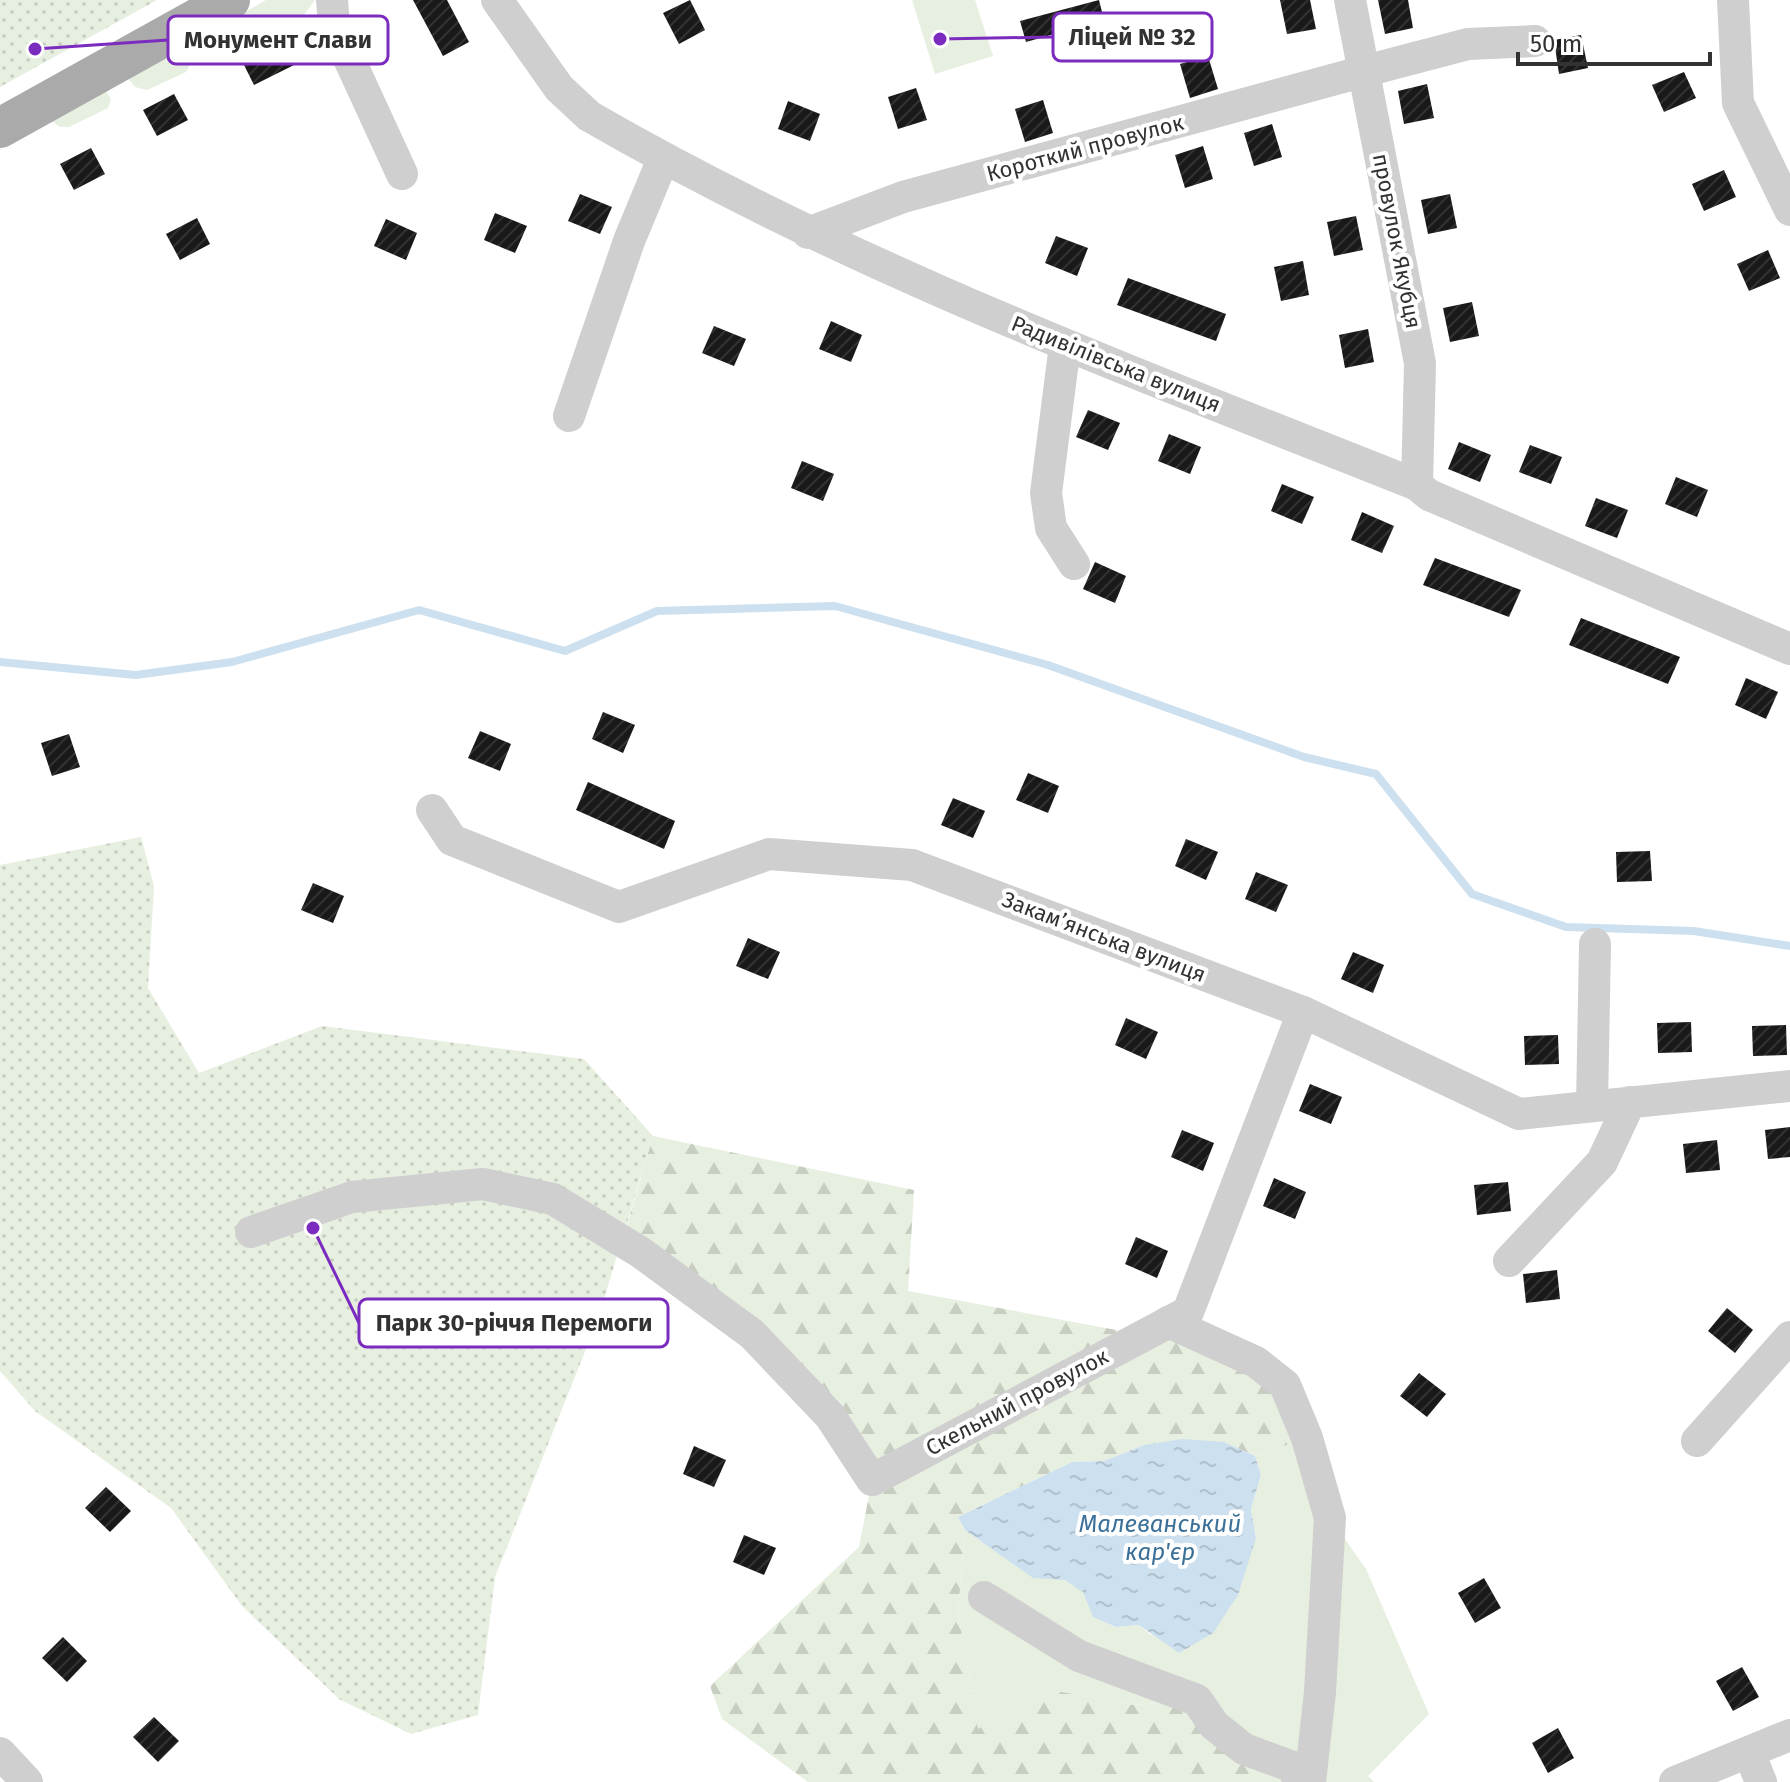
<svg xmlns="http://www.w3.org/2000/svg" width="1790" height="1782" font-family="'Fira Sans',sans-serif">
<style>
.green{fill:#e7efe0}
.forest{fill:url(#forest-firs)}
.park{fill:url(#park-dots)}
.water{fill:url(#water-ripples)}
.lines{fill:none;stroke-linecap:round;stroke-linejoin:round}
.stream{stroke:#cce0ef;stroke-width:8}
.building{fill:url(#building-hatch)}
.minor{stroke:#cfcfcf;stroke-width:32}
.major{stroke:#aaa;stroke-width:40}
.labels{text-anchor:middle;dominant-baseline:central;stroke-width:8;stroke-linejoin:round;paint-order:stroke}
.street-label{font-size:22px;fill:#323232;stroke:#fff}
.water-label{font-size:24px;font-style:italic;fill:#3b7099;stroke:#fff}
.leader{fill:none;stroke:#7b2cbf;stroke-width:3}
.callout-dot{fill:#7b2cbf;stroke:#fff;stroke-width:3}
.callout{fill:#fff;stroke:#7b2cbf;stroke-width:3}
.callout-label{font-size:24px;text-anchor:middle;font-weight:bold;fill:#323232}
</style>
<defs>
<pattern id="forest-firs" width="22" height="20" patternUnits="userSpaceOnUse" patternTransform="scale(2)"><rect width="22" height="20" fill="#e7efe0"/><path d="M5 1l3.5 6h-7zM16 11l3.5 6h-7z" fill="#c7cdc1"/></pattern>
<pattern id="park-dots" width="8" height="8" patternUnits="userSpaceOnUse" patternTransform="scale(2)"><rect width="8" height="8" fill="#e7efe0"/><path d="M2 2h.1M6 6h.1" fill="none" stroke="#c7cdc1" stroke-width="1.8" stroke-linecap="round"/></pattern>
<pattern id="water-ripples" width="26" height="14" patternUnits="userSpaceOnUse" patternTransform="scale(2)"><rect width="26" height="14" fill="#cce0ef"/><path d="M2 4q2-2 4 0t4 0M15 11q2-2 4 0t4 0" fill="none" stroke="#b0c1cd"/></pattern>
<pattern id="building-hatch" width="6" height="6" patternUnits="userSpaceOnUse" patternTransform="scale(2)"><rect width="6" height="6" fill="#191919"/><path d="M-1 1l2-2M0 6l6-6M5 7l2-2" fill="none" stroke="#323232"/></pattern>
</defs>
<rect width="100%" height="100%" fill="#fff"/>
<g class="green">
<path d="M266 0H315L304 15 209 61 197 40Z"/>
<path d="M912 0H975L993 56 935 74Z"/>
<path d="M184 47 191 63 186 72 147 90 135 87 128 78Z"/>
<path d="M106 90 111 100 108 108 69 127H60L52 121Z"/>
<path d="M1307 1438 1330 1518 1366 1569 1429 1714 1368 1776 1374 1782H1299L1197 1700 1133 1705 1051 1690 978 1730 958 1612 965 1530 1033 1577 1065 1579 1084 1592 1093 1617 1116 1627 1139 1625 1151 1635 1256 1538 1251 1509 1261 1475 1255 1456Z"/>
</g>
<path class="forest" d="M653 1136 914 1190 908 1291 1143 1335 1168 1322 1256 1362 1307 1438 1255 1456 1224 1442 1144 1445 1104 1461 1072 1462 958 1517 965 1530 958 1612 978 1729 1051 1690 1133 1705 1197 1700 1299 1782H808L722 1719 710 1686 859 1547 872 1480 830 1416 622 1242Z"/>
<g class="park">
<path d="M0 0H157L0 87Z"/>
<path d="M141 837 154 886 148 988 199 1073 322 1026 584 1059 653 1136 598 1319 495 1577 478 1715 411 1734 339 1699 242 1606 171 1508 35 1411 0 1371V865Z"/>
</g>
<path class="water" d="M1183 1439 1224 1442 1255 1456 1261 1475 1251 1509 1256 1538 1238 1595 1213 1633 1179 1653 1139 1625 1116 1627 1093 1617 1083 1592 1065 1580 1033 1578 965 1530 958 1517 1072 1462 1104 1461 1144 1445Z"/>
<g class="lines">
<path class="stream" d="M0 662 136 675 232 662 419 610 565 651 657 611 835 606 1048 665 1304 757 1376 774 1472 894 1566 927 1694 931 1790 946"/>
</g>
<g class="building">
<path d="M413 0H447L469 42 443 56Z"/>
<path d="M690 0 705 30 679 44 663 13Z"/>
<path d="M1099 0 1104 20 1026 42 1020 21Z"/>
<path d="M1280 0H1310L1316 29 1287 34Z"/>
<path d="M1378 0H1408L1413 28 1385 34Z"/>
<path d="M315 22 324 50 254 85 241 59Z"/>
<path d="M1581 35 1588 68 1559 74 1554 40Z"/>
<path d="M1208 56 1218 89 1190 98 1180 64Z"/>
<path d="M1684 72 1696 98 1664 112 1652 85Z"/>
<path d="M1427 84 1434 118 1404 124 1398 91Z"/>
<path d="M916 88 927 120 898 129 888 97Z"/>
<path d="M174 94 188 120 157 136 143 110Z"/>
<path d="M1043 100 1053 133 1025 142 1015 109Z"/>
<path d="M788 101 820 114 810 141 778 129Z"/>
<path d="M1272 124 1282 157 1254 166 1244 133Z"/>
<path d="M1203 146 1213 179 1185 188 1175 155Z"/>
<path d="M91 148 105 174 74 190 60 164Z"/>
<path d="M1724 170 1736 197 1704 211 1692 184Z"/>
<path d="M580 194 612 207 600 234 568 221Z"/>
<path d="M1450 194 1457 228 1428 234 1421 200Z"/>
<path d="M495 213 527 226 515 253 484 240Z"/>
<path d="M1356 216 1363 250 1334 256 1327 222Z"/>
<path d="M197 218 210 244 180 260 166 234Z"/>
<path d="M386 219 417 233 406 260 374 246Z"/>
<path d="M1056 236 1088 248 1077 276 1045 263Z"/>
<path d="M1768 250 1780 278 1749 291 1737 264Z"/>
<path d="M1303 261 1309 295 1281 301 1274 267Z"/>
<path d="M1128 278 1226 314 1216 341 1117 305Z"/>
<path d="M1472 302 1479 336 1450 342 1443 308Z"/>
<path d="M831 321 862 335 851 362 819 349Z"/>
<path d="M714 326 746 339 734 366 702 353Z"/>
<path d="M1368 329 1374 362 1345 368 1339 335Z"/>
<path d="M1088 410 1120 423 1108 450 1076 437Z"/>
<path d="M1169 434 1201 447 1190 474 1158 461Z"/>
<path d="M1459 442 1491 455 1480 482 1448 469Z"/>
<path d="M1530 445 1562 457 1551 484 1519 472Z"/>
<path d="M802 461 834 474 823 501 791 488Z"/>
<path d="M1676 477 1708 490 1697 517 1665 504Z"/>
<path d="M1282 484 1314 497 1302 524 1271 511Z"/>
<path d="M1596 498 1628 510 1617 538 1585 526Z"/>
<path d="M1362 512 1394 526 1382 553 1351 540Z"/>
<path d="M1435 558 1521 590 1509 617 1423 585Z"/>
<path d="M1095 562 1126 576 1115 603 1083 589Z"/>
<path d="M1581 618 1680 657 1668 684 1569 645Z"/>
<path d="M1746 678 1778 692 1766 719 1735 705Z"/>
<path d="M603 712 635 725 623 753 592 739Z"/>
<path d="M480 731 511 744 500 771 468 758Z"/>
<path d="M69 734 80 767 52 776 41 743Z"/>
<path d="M1028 773 1059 786 1048 813 1016 800Z"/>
<path d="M588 782 675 821 664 849 576 810Z"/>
<path d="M953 798 985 811 973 838 941 825Z"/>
<path d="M1186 839 1218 852 1206 880 1175 866Z"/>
<path d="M1650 851 1652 881 1617 882 1616 852Z"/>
<path d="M1256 872 1288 885 1276 912 1245 899Z"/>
<path d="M313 883 344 896 333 923 301 910Z"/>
<path d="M748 938 780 952 768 979 736 966Z"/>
<path d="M1353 952 1384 965 1373 993 1341 979Z"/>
<path d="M1126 1018 1158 1032 1146 1059 1115 1045Z"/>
<path d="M1691 1022 1692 1052 1658 1053 1657 1023Z"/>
<path d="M1786 1025 1787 1055 1753 1056 1752 1026Z"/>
<path d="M1558 1035 1559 1064 1525 1065 1524 1036Z"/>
<path d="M1310 1084 1342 1097 1331 1124 1299 1111Z"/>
<path d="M1790 1127V1157L1768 1159 1765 1130Z"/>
<path d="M1182 1130 1214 1143 1203 1171 1171 1157Z"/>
<path d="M1717 1140 1720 1170 1686 1173 1683 1144Z"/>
<path d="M1274 1178 1306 1192 1295 1219 1263 1206Z"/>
<path d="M1508 1182 1511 1211 1477 1215 1474 1185Z"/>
<path d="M1136 1237 1168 1251 1157 1278 1125 1264Z"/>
<path d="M1557 1270 1560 1299 1526 1303 1523 1274Z"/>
<path d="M1727 1308 1753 1330 1735 1353 1708 1331Z"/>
<path d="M1419 1373 1446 1394 1427 1417 1400 1396Z"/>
<path d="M694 1446 726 1460 714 1487 683 1474Z"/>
<path d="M106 1487 131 1511 110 1532 85 1508Z"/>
<path d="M744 1535 776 1548 764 1575 733 1562Z"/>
<path d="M1484 1578 1501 1608 1475 1623 1458 1593Z"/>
<path d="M63 1637 87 1661 67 1682 42 1658Z"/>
<path d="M1742 1667 1759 1697 1733 1711 1716 1681Z"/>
<path d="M154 1717 179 1741 158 1762 133 1737Z"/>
<path d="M1558 1728 1574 1758 1548 1773 1532 1743Z"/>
</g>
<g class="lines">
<g class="minor">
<path d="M332 0 334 26 402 174"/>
<path d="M497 0 559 88 589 116C852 268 1136 373 1417 485L1429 495 1790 649"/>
<path d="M1350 0 1420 363 1417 485"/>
<path d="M1733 0 1738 103 1790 210"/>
<path d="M808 233 903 197 1365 71 1468 44 1535 41"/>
<path d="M1065 345 1046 493 1051 528 1074 564"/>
<path d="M569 416 629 241 663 159"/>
<path d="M432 810 452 840 619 907 769 854 912 865 1303 1012 1519 1114 1790 1086"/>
<path d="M1592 1106 1595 944"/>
<path d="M251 1232 352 1197 483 1184 553 1199 640 1252 752 1334 830 1416 872 1480 1188 1312 1303 1012"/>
<path d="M1509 1261 1602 1162 1630 1102"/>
<path d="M1168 1322 1256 1362 1285 1385 1307 1438 1330 1518 1320 1692 1310 1782"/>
<path d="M1697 1441 1790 1337"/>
<path d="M984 1597 1079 1656 1197 1700 1214 1725 1244 1749 1293 1767 1299 1782"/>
<path d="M1749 1752 1761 1782"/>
<path d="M0 1753 27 1782"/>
<path d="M1675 1782 1790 1735"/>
</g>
<path class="major" d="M0 128 230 0"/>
</g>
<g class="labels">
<g class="street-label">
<text transform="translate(1085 148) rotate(-15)">Короткий провулок</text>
<text transform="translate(1397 241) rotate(79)">провулок Якубця</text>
<text transform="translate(1116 364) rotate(22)">Радивілівська вулиця</text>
<text transform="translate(1104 937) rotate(21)">Закамʼянська вулиця</text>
<text transform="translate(1017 1402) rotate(-28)">Скельний провулок</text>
</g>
<g class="water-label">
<text x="1160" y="1524">Малеванський<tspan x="1160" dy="28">кар'єр</tspan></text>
</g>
</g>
<path class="leader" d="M940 39L1053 37M35 49L168 40M313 1228L359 1323"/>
<g class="callout-dot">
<circle cx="940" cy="39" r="8"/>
<circle cx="35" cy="49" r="8"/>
<circle cx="313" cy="1228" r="8"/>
</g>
<g class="callout">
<rect x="1053" y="13" width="159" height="48" rx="8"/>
<rect x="168" y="16" width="220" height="48" rx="8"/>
<rect x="359" y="1299" width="309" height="48" rx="8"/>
</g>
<g class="callout-label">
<text x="1132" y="45">Ліцей № 32</text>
<text x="278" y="48">Монумент Слави</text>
<text x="514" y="1331">Парк 30-річчя Перемоги</text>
</g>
<path d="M1518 52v12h192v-12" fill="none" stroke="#323232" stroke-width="4"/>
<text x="1530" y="52" font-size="24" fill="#323232" stroke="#ffffff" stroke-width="6" paint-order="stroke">50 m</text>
</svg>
